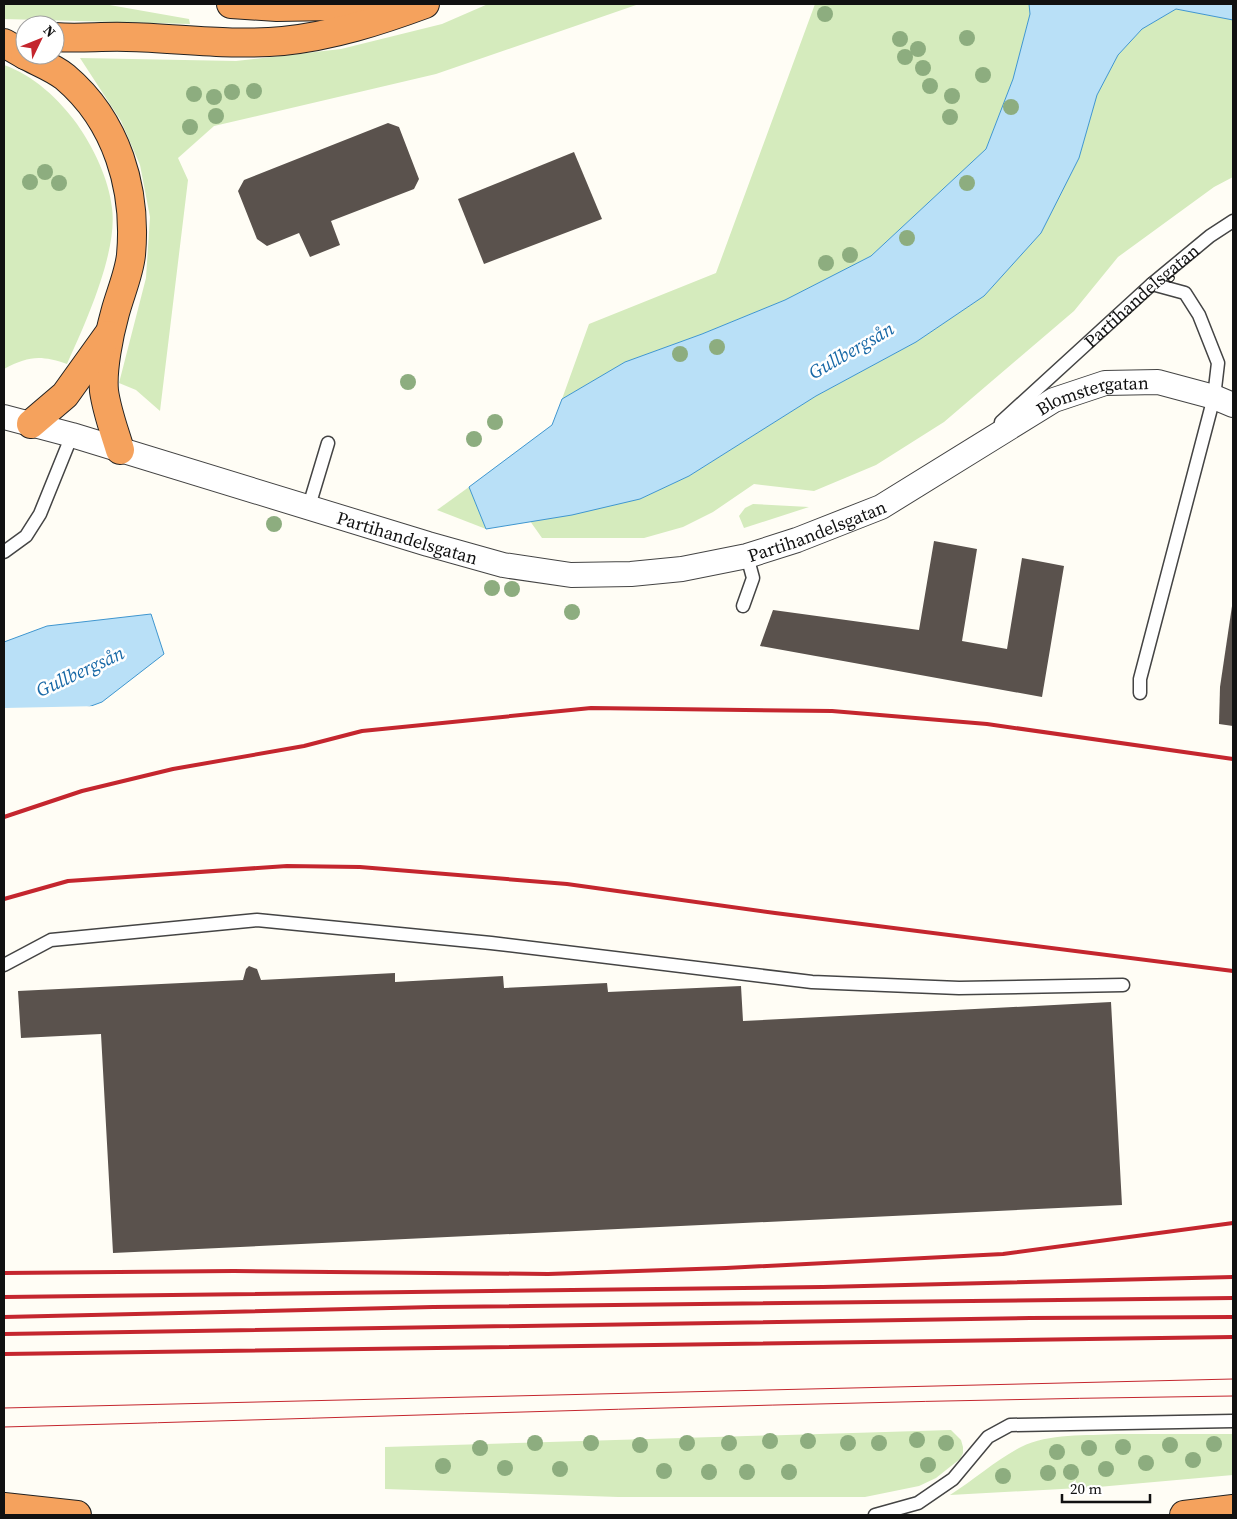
<svg xmlns="http://www.w3.org/2000/svg" width="1237" height="1519" font-family="'Source Serif 4',serif">
<style>
.green{fill:#d5ebbd}
.water{fill:#b9e0f7;stroke:#3f96cf}
.pier{fill:#fffdf5}
.building{fill:#5a524d}
.lines{fill:none;stroke-linecap:round;stroke-linejoin:round}
.lane-casing{stroke:#444;stroke-width:15}
.street-casing{stroke:#444;stroke-width:26}
.highway-casing{stroke:#222;stroke-width:30}
.lane{stroke:#fff;stroke-width:12}
.street{stroke:#fff;stroke-width:24}
.highway{stroke:#f5a25d;stroke-width:28}
.tram{stroke:#c4262e;stroke-width:1}
.rail{stroke:#c4262e;stroke-width:4}
.tree{fill:#8dad7f}
.labels{text-anchor:middle;dominant-baseline:central;stroke-width:5;stroke-linejoin:round;paint-order:stroke}
.street-label{font-size:18px;fill:#111;stroke:#fff}
.water-label{font-size:19px;font-style:italic;fill:#1768a6;stroke:#fff}
</style>
<rect width="100%" height="100%" fill="#fffdf5"/>
<g class="green">
<path d="M4 4H104L189 19 190 24 4 19Z"/>
<path d="M488 4H639L436 74 214 126 178 158 188 180 160 411 136 390 119 383 146 278 150 217 140 165 121 121 80 58 236 61 341 49 442 24Z"/>
<path d="M815 4H1029L1030 14 1013 79 986 149 871 256 785 300 702 334 625 362 562 399 589 324 716 273Z"/>
<path d="M1176 9 1233 20V177L1214 187 1118 257 1074 311 944 422 876 465 814 491 754 484 713 512 683 527 644 538H542L530 521 640 499 689 476 816 396 916 342 984 296 1041 233 1079 158 1097 95 1118 55 1142 29Z"/>
<path d="M4 65C33 75 59 99 77 124 93 147 109 179 112 208 118 252 85 324 67 364 40 355 29 356 4 369Z"/>
<path d="M469 487 486 529 437 510Z"/>
<path d="M753 504 809 507 744 528 739 516 745 508Z"/>
<path d="M951 1430 961 1440 963 1447V1453L960 1459 936 1478 919 1486 865 1497H618L385 1489V1447Z"/>
<path d="M1117 1434H1233V1475L1098 1487 950 1495C974 1480 996 1460 1021 1447 1049 1433 1086 1436 1117 1434Z"/>
</g>
<g class="water">
<path d="M1029 4H1233V20L1176 9 1142 29 1118 55 1097 95 1079 158 1041 233 984 296 916 342 816 396 689 476 640 499 572 515 486 529 469 487 552 425 562 399 625 362 702 334 785 300 871 256 986 149 1013 79 1030 14Z"/>
<path d="M151 614 164 654 102 702 53 720 4 760V642L47 626Z"/>
</g>
<path class="pier" d="M100 706 55 722 4 763V708Z"/>
<g class="building">
<path d="M388 123 399 127 419 179 414 189 331 221 340 245 310 257 299 233 267 246 257 239 238 191 244 180Z"/>
<path d="M574 152 602 219 484 264 458 199Z"/>
<path d="M934 541 977 549 962 641 1007 649 1022 558 1064 566 1042 697 760 646 773 610 919 630Z"/>
<path d="M1232 606H1233V726L1219 724 1220 687Z"/>
<path d="M249 966 257 969 261 980 395 973V982L503 976 504 988 607 983 608 992 741 986 743 1021 1111 1002 1122 1205 113 1253 101 1034 21 1038 18 991 243 980 246 969Z"/>
</g>
<g class="lines">
<g class="lane-casing">
<g id="lane">
<path id="s1" d="M1001 422 1152 284 1210 236 1233 221"/>
<path d="M309 506 328 443"/>
<path d="M4 552 26 536 40 514 72 435"/>
<path d="M743 606 753 578 747 556"/>
<path d="M1140 693V679L1214 397 1218 363 1199 315 1185 293 1152 284"/>
<path d="M4 965 51 940 257 920 491 943 812 982 959 988 1123 985"/>
<path d="M875 1515 918 1503 953 1479 988 1437 1010 1425 1233 1421"/>
</g>
</g>
<g class="street-casing">
<g id="street">
<path id="s2" d="M4 417 72 435 428 544 503 565 571 575 631 574 682 569 747 556 797 540 881 507 1054 400 1105 383 1158 382 1214 397 1233 405"/>
</g>
</g>
<g class="highway-casing">
<g id="highway">
<path d="M231 4 277 7 392 5"/>
<path d="M55 37C79 39 103 36 127 37 178 38 231 46 283 41 332 36 379 21 425 4"/>
<path d="M4 43 25 55"/>
<path d="M25 55C38 62 54 68 65 77 117 121 137 189 131 255 129 274 120 294 115 313 109 335 102 369 104 391 107 412 114 430 120 450"/>
<path d="M31 424 65 395 108 335"/>
<path d="M4 1507 77 1515"/>
<path d="M1184 1515 1233 1509"/>
</g>
</g>
<use href="#lane" class="lane"/>
<use href="#street" class="street"/>
<use href="#highway" class="highway"/>
<g class="tram">
<path d="M4 1408 1233 1379"/>
<path d="M4 1427C414 1416 823 1401 1233 1396"/>
</g>
<g class="rail">
<path d="M4 817 82 791 173 769 304 746 362 731 591 708 832 711 987 724 1233 759"/>
<path d="M4 899 68 881 287 866 360 867 567 884 775 913 1233 971"/>
<path d="M4 1273 234 1271 548 1274 726 1268 1003 1254 1233 1223"/>
<path d="M4 1297 823 1287 1233 1277"/>
<path d="M4 1317 433 1307 1233 1298"/>
<path d="M4 1334 1030 1318 1233 1317"/>
<path d="M4 1354 1233 1337"/>
</g>
</g>
<g class="tree">
<circle cx="825" cy="14" r="8"/>
<circle cx="967" cy="38" r="8"/>
<circle cx="900" cy="39" r="8"/>
<circle cx="918" cy="49" r="8"/>
<circle cx="905" cy="57" r="8"/>
<circle cx="923" cy="68" r="8"/>
<circle cx="983" cy="75" r="8"/>
<circle cx="930" cy="86" r="8"/>
<circle cx="254" cy="91" r="8"/>
<circle cx="232" cy="92" r="8"/>
<circle cx="194" cy="94" r="8"/>
<circle cx="952" cy="96" r="8"/>
<circle cx="214" cy="97" r="8"/>
<circle cx="1011" cy="107" r="8"/>
<circle cx="216" cy="116" r="8"/>
<circle cx="950" cy="117" r="8"/>
<circle cx="190" cy="127" r="8"/>
<circle cx="45" cy="172" r="8"/>
<circle cx="30" cy="182" r="8"/>
<circle cx="59" cy="183" r="8"/>
<circle cx="967" cy="183" r="8"/>
<circle cx="907" cy="238" r="8"/>
<circle cx="850" cy="255" r="8"/>
<circle cx="826" cy="263" r="8"/>
<circle cx="717" cy="347" r="8"/>
<circle cx="680" cy="354" r="8"/>
<circle cx="408" cy="382" r="8"/>
<circle cx="495" cy="422" r="8"/>
<circle cx="474" cy="439" r="8"/>
<circle cx="274" cy="524" r="8"/>
<circle cx="492" cy="588" r="8"/>
<circle cx="512" cy="589" r="8"/>
<circle cx="572" cy="612" r="8"/>
<circle cx="917" cy="1440" r="8"/>
<circle cx="770" cy="1441" r="8"/>
<circle cx="808" cy="1441" r="8"/>
<circle cx="535" cy="1443" r="8"/>
<circle cx="591" cy="1443" r="8"/>
<circle cx="687" cy="1443" r="8"/>
<circle cx="729" cy="1443" r="8"/>
<circle cx="848" cy="1443" r="8"/>
<circle cx="879" cy="1443" r="8"/>
<circle cx="946" cy="1443" r="8"/>
<circle cx="1214" cy="1444" r="8"/>
<circle cx="640" cy="1445" r="8"/>
<circle cx="1170" cy="1445" r="8"/>
<circle cx="1123" cy="1447" r="8"/>
<circle cx="480" cy="1448" r="8"/>
<circle cx="1089" cy="1448" r="8"/>
<circle cx="1057" cy="1452" r="8"/>
<circle cx="1193" cy="1460" r="8"/>
<circle cx="1146" cy="1463" r="8"/>
<circle cx="928" cy="1465" r="8"/>
<circle cx="443" cy="1466" r="8"/>
<circle cx="505" cy="1468" r="8"/>
<circle cx="560" cy="1469" r="8"/>
<circle cx="1106" cy="1469" r="8"/>
<circle cx="664" cy="1471" r="8"/>
<circle cx="709" cy="1472" r="8"/>
<circle cx="747" cy="1472" r="8"/>
<circle cx="789" cy="1472" r="8"/>
<circle cx="1071" cy="1472" r="8"/>
<circle cx="1048" cy="1473" r="8"/>
<circle cx="1003" cy="1476" r="8"/>
</g>
<g class="labels">
<g class="street-label">
<text stroke="none"><textPath href="#s1" startOffset="189">Partihandelsgatan</textPath></text>
<text stroke="none"><textPath href="#s2" startOffset="1152">Blomstergatan</textPath></text>
<text stroke="none"><textPath href="#s2" startOffset="841">Partihandelsgatan</textPath></text>
<text stroke="none"><textPath href="#s2" startOffset="421">Partihandelsgatan</textPath></text>
</g>
<g class="water-label">
<text transform="translate(851 350) rotate(-30)">Gullbergsån</text>
<text transform="translate(80 671) rotate(-25)">Gullbergsån</text>
</g>
</g>
<rect width="1237" height="1519" fill="none" stroke="#111111" stroke-width="10"/>
<g transform="translate(40 40) rotate(47)"><circle r="24" fill="#ffffff" stroke="#a0a0a0"/>
<path d="M0-4L9 19L0 12L-9 19Z" fill="#c4262e"/>
<text y="-8" font-size="14" font-weight="bold" text-anchor="middle" fill="#111111">N</text>
</g>
<path d="M1062 1494v8h88v-8" fill="none" stroke="#111111" stroke-width="2.5"/>
<text x="1070" y="1494" font-size="15" fill="#111111" stroke="#ffffff" stroke-width="4" paint-order="stroke">20 m</text>
</svg>
